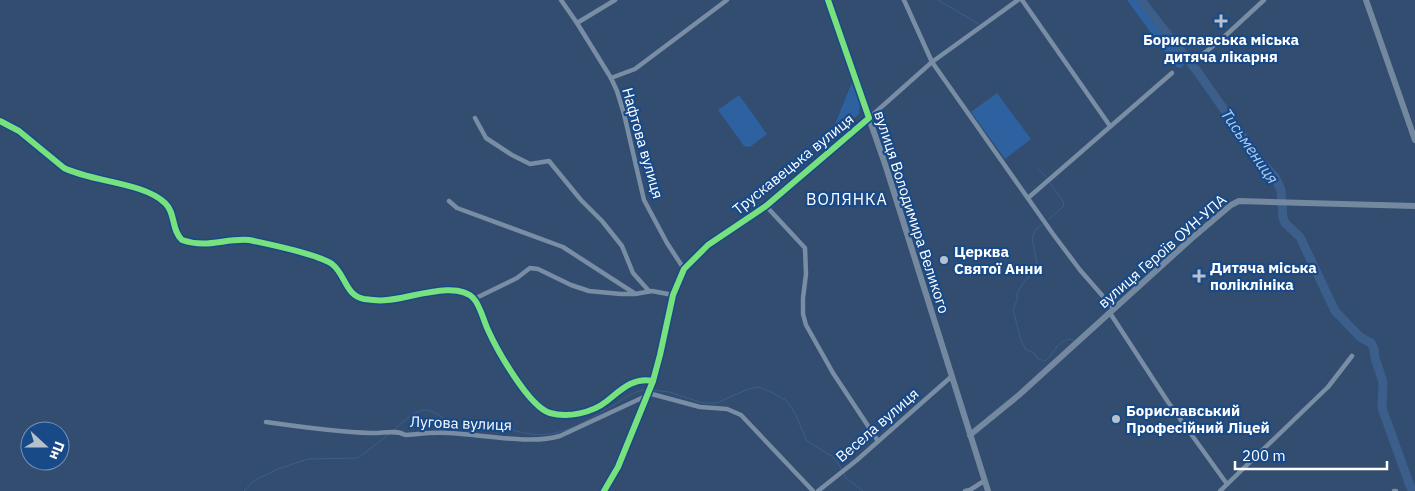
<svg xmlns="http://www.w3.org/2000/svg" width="1415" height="491" font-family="'IBM Plex Sans',sans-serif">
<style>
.green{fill:#2d619f}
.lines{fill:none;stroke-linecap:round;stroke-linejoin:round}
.stream{stroke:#3b5e8b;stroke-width:1}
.river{stroke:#3b5e8b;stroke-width:9}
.street{stroke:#798da4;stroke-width:4.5}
.secondary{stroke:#7488a0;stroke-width:6}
.cycleway-casing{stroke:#194a88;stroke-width:9}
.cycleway{stroke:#77e17e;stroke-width:6}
.poi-dot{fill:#b7c1cd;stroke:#194a88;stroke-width:2}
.labels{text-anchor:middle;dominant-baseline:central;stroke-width:4.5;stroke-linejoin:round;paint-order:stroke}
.poi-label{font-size:15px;font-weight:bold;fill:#fff;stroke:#194a88;text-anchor:start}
.street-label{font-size:15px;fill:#fff;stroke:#194a88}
.water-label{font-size:16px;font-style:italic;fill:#adcef4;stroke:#194a88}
.neighbourhood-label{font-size:16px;letter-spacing:1px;fill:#fff;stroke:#194a88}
</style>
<rect width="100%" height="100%" fill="#324d6f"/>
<g class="green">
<path d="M1127 0H1137L1153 23 1186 62 1181 68 1176 67Z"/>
<path d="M852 82 860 105 859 114 828 142Z"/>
<path d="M997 93 1031 139 1005 159 971 112Z"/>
<path d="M739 95 767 134 750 147 744 146 718 110Z"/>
</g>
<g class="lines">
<g class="stream">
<path d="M938 0 979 24"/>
<path d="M1039 169 1046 177"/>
<path d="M1049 219 1063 207 1064 203 1050 183"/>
<path d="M1042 225 1036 229 1032 238 1037 264 1035 270 1022 284 1017 294V300L1013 310 1021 340 1026 350 1033 352 1038 359 1045 361C1055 354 1058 336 1074 340"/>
<path d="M652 390 669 392 703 403H717L748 389 759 387 771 392 787 401 796 415 806 440 833 457 838 463 846 478 863 491"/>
<path d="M394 430C402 423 415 409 426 410 437 411 446 422 456 425 468 429 479 426 491 426 513 428 531 439 555 433 574 429 593 417 610 407 621 401 635 389 648 390"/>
<path d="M244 491 255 480 278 469 308 459 358 458 389 434"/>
</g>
<path class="river" d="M1141 0 1157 21 1197 71 1258 158 1275 177 1281 190 1283 218 1285 223 1300 237 1335 311 1360 337 1371 343 1374 349 1375 358 1383 382 1382 408 1409 483 1413 491"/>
<g class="street">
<path d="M561 0 577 23 611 78 617 91 624 114 644 200 667 243 684 269"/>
<path d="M904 0 932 62 1053 234 1080 270 1114 309"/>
<path d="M1022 0 1110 126"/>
<path d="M577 23 615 0"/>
<path d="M1202 55 1224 37 1264 0"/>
<path d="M611 78 635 69 727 0"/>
<path d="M475 118 486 138 512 155 530 164 549 161 581 200 602 221 622 246 633 273 649 291"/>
<path d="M869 118 932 62 1018 0"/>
<path d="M0 121 19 131 64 168C92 182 143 182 165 203 176 213 171 230 182 240 208 249 224 238 249 240 268 244 318 254 332 264 346 275 345 295 364 299 371 300 380 301 387 300 408 299 458 279 474 299 480 305 484 322 488 330 497 350 529 407 550 413 568 418 592 413 607 401 621 390 633 377 653 381"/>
<path d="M1028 198 1172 73"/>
<path d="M449 201 457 208 563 247 634 293"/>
<path d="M766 206 805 248 806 274 803 298V314L806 325 833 373 878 441"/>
<path d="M474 299 517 278 530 268 538 269 571 285 589 291 621 294H635L652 291 673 295"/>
<path d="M1110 313 1168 402 1227 484"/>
<path d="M648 393 700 407 727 409 741 415 813 491"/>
<path d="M266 422C301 427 336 432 371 433 381 434 396 429 405 435 419 434 433 432 448 433 480 434 530 445 560 436L646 396"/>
<path d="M818 491 857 460 952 376"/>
<path d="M965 491 970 490 984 481"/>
<path d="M1220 491 1328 387 1352 356"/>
<path d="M1394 491H1396"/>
</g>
<g class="secondary">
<path d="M828 0 886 167 988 491"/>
<path d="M1366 0 1415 140"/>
<path d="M970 435 1019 395 1191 239 1231 205 1239 201 1415 206"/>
<path d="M604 491 618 467 653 381 660 355 673 295 684 269 708 245 766 206 869 118"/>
</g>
<g class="cycleway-casing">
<g id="cycleway">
<path d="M0 121 19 131 64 168C92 182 143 182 165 203 176 213 171 230 182 240 208 249 224 238 249 240 268 244 318 254 332 264 346 275 345 295 364 299 371 300 380 301 387 300 408 299 458 279 474 299 480 305 484 322 488 330 497 350 529 407 550 413 568 418 592 413 607 401 621 390 633 377 653 381"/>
<path d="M604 491 618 467 653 381 660 355 673 295 684 269 708 245 766 206 869 118 828 0"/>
</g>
</g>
<use href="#cycleway" class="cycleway"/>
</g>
<g class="poi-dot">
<path d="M1218.5 13.5h5v5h5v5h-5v5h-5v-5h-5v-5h5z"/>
<circle cx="944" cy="260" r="5"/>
<path d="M1196.5 268.5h5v5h5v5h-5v5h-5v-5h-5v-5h5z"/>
<circle cx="1116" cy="419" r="5"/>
</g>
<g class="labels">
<g class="poi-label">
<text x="1221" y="39" text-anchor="middle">Бориславська міська<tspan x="1221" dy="17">дитяча лікарня</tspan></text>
<text x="954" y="251">Церква<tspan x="954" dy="17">Святої Анни</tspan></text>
<text x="1210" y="267">Дитяча міська<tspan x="1210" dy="17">поліклініка</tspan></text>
<text x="1126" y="410">Бориславський<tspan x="1126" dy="17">Професійний Ліцей</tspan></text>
</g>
<g class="street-label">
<text transform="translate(643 143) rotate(74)">Нафтова вулиця</text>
<text transform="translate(793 164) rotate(-39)">Трускавецька вулиця</text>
<text transform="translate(912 212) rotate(72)">вулиця Володимира Великого</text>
<text transform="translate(1162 251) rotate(-41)">вулиця Героїв ОУН-УПА</text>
<text transform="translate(461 423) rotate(2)">Лугова вулиця</text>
<text transform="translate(877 425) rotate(-41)">Весела вулиця</text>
</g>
<g class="water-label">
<text transform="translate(1250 146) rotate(55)">Тисьмениця</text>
</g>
<g class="neighbourhood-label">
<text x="847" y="199">ВОЛЯНКА</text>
</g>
</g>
<g transform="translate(45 446) rotate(111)"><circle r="24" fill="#194a88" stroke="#7592b8"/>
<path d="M0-4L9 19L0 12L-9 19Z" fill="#b7c1cd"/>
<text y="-8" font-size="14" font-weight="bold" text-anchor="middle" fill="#ffffff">Пн</text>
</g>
<path d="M1235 461v8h152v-8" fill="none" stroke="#ffffff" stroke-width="2.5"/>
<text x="1242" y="461" font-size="15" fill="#ffffff" stroke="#194a88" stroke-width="4" paint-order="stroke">200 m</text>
</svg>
